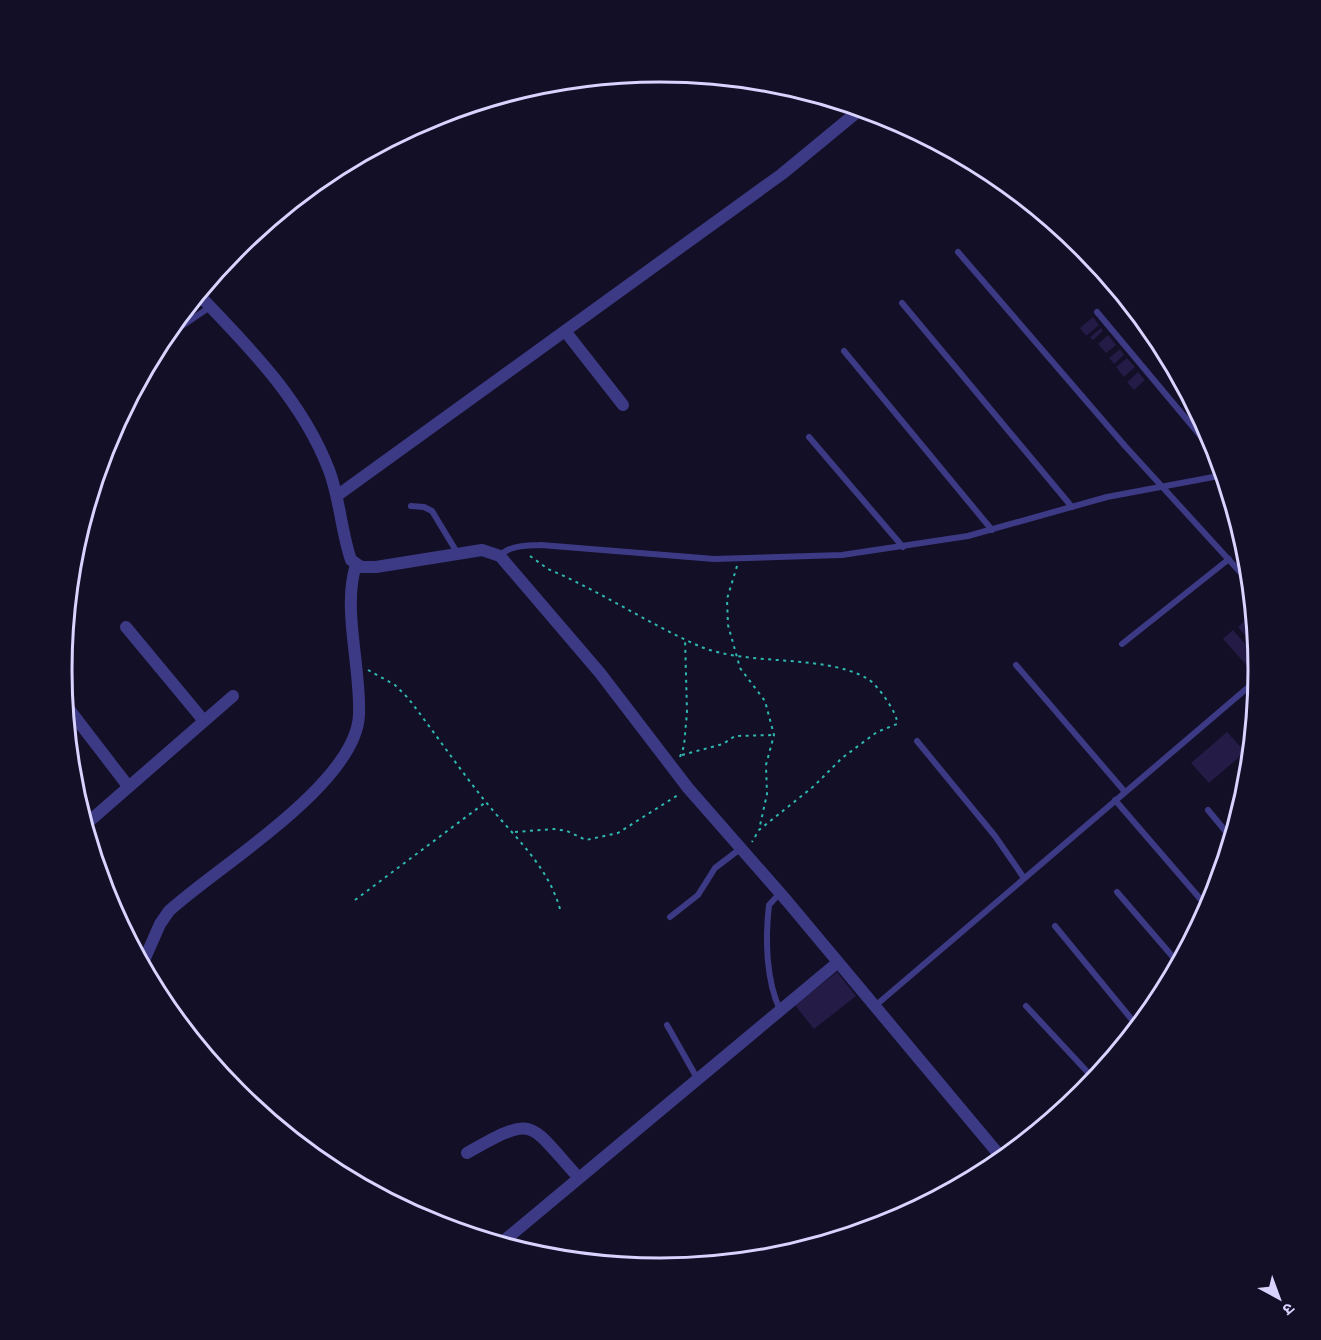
<svg xmlns="http://www.w3.org/2000/svg" width="1321" height="1340" font-family="Barlow,'Noto Sans Devanagari',sans-serif">
<style>
.building{fill:#241b47}
.lines{fill:none;stroke-linecap:round;stroke-linejoin:round}
.path{stroke:#2fb8b0;stroke-width:2;stroke-dasharray:3 4.5;stroke-linecap:butt}
.lane{stroke:#3d3a85;stroke-width:6}
.street{stroke:#3d3a85;stroke-width:12}
.rim{fill:none;stroke:#d9d4ff;stroke-width:3}
</style>
<rect width="100%" height="100%" fill="#130f26"/>
<g class="building">
<path d="M1093 317 1099 325 1086 336 1080 328Z"/>
<path d="M1101 328 1103 331 1093 340 1090 337Z"/>
<path d="M1108 335 1116 345 1106 353 1098 344Z"/>
<path d="M1120 349 1124 355 1114 364 1109 358Z"/>
<path d="M1127 358 1135 367 1124 377 1116 367Z"/>
<path d="M1138 372 1145 380 1134 390 1127 382Z"/>
<path d="M1248 618 1255 626 1258 650 1238 627Z"/>
<path d="M1233 630 1258 659 1259 663 1251 670 1223 639Z"/>
<path d="M1227 732 1245 752 1209 783 1191 763Z"/>
<path d="M837 972 856 996 814 1029 795 1005Z"/>
</g>
<g class="lines">
<g class="path">
<path d="M530 556 548 569C600 591 647 623 699 646 748 667 824 653 868 679 877 684 899 715 897 724L877 732 842 758 814 786 759 830 752 842"/>
<path d="M737 566 727 599 728 625 740 668 765 701 774 735 766 765 767 794 759 830"/>
<path d="M368 670 395 685 408 698C434 732 458 767 485 801 514 837 550 867 561 913"/>
<path d="M682 755 723 744 735 736 774 735"/>
<path d="M680 757 684 746 687 712 685 638"/>
<path d="M515 832 554 829 567 831 586 840 618 833 678 795"/>
<path d="M355 900 486 802"/>
</g>
<g class="lane">
<path d="M958 252 1125 446 1251 584"/>
<path d="M902 303 1072 507"/>
<path d="M1097 312 1219 458"/>
<path d="M161 340 210 307"/>
<path d="M844 351 992 530"/>
<path d="M809 437 903 547"/>
<path d="M411 506 424 507 432 511 458 554"/>
<path d="M500 556C509 545 527 546 541 545L714 559 842 555 968 536 1107 497 1224 475"/>
<path d="M1122 644 1229 559"/>
<path d="M1016 665 1125 792"/>
<path d="M917 741 995 836 1024 878"/>
<path d="M1115 800 1209 909"/>
<path d="M1208 810 1232 839"/>
<path d="M1117 892 1179 964"/>
<path d="M780 893 769 905C765 939 766 980 780 1010"/>
<path d="M670 917 698 895 715 868 740 849"/>
<path d="M1055 926 1138 1027"/>
<path d="M875 1006 1259 678"/>
<path d="M1026 1006 1094 1079"/>
<path d="M667 1025 697 1078"/>
</g>
<g class="street">
<path d="M198 294C249 347 302 400 329 470 340 499 341 531 351 560L361 567H376L482 550 500 556 600 673 688 788 787 901 996 1151 1001 1155 1013 1151 1103 1071"/>
<path d="M565 331 623 405"/>
<path d="M338 495 782 174 862 108"/>
<path d="M126 627 204 721"/>
<path d="M65 704 128 786"/>
<path d="M85 825 233 696"/>
<path d="M142 965 160 924 169 911C218 866 356 784 359 715 361 667 342 608 356 565"/>
<path d="M467 1153C536 1114 527 1121 578 1177"/>
<path d="M500 1244 837 963"/>
</g>
</g>
<path d="M0 0H1321V1340H0ZM72 670a588 588 0 1 1 1176 0a588 588 0 1 1-1176 0Z" fill="#130f26" fill-rule="evenodd"/>
<path class="rim" d="M72 670a588 588 0 1 1 1176 0a588 588 0 1 1-1176 0Z"/>
<g transform="translate(1279 1298) rotate(139)" stroke="#130f26" stroke-width="4.5" paint-order="stroke">
<path d="M0-4.5L10 22L0 15L-10 22Z" fill="#d9d4ff"/>
<text y="-9" font-size="16" font-weight="bold" text-anchor="middle" fill="#d9d4ff">उ</text>
</g>
</svg>
